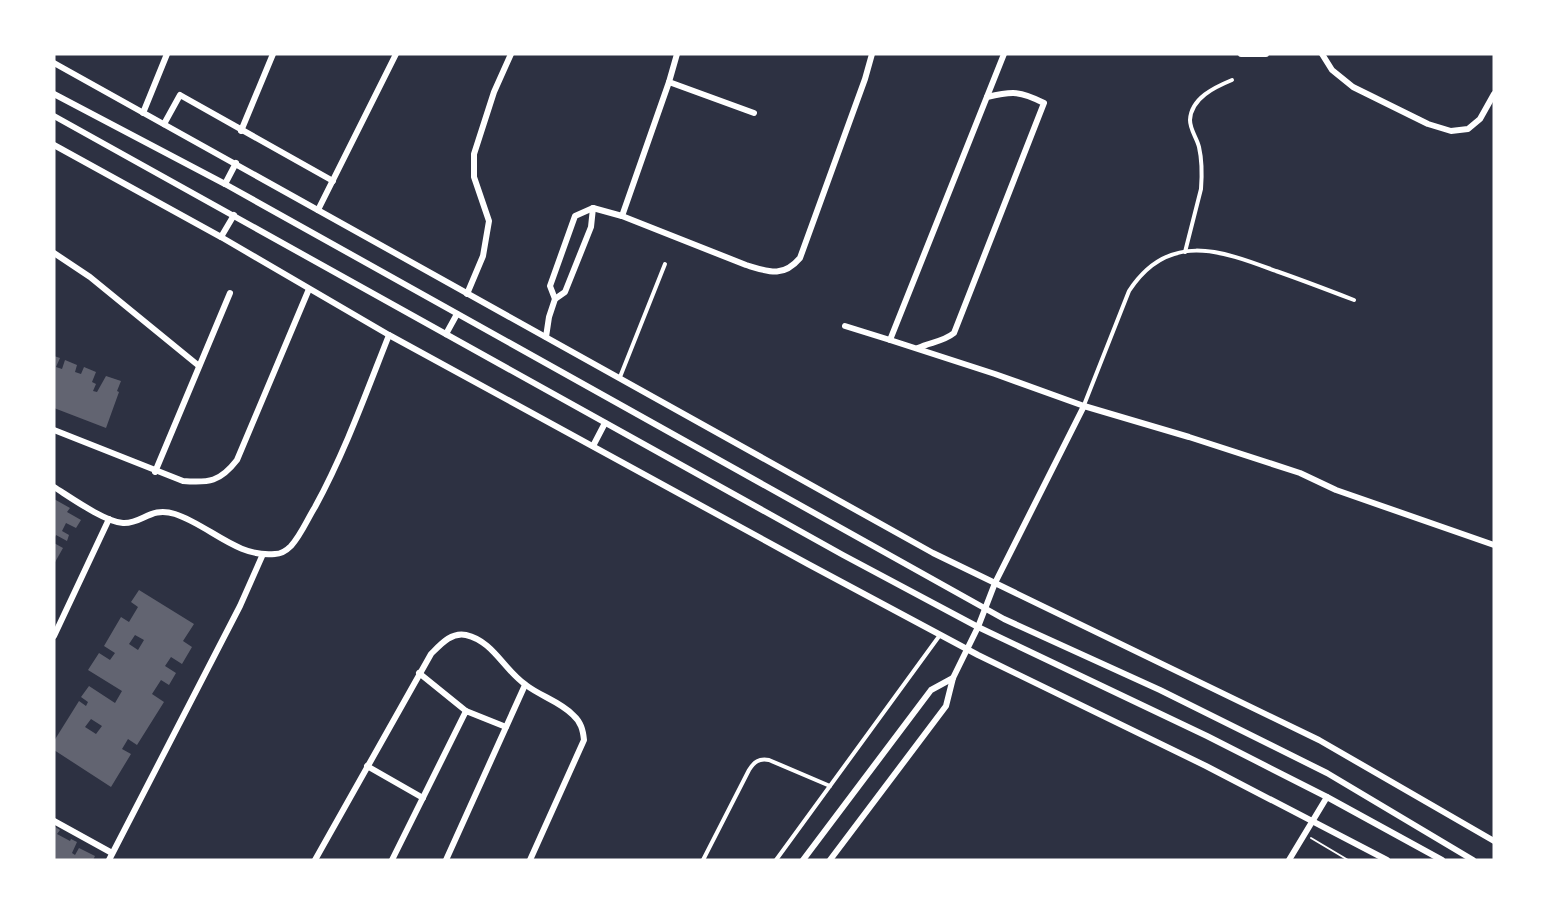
<svg xmlns="http://www.w3.org/2000/svg" width="1548" height="914" font-family="Rubik,sans-serif">
<style>
.building{fill:#626471;fill-rule:evenodd}
.lines{fill:none;stroke-linecap:round;stroke-linejoin:round}
.path{stroke:#fff;stroke-width:2}
.service{stroke:#fff;stroke-width:4}
.minor{stroke:#fff;stroke-width:6}
</style>
<rect width="100%" height="100%" fill="#2d3142"/>
<g class="building">
<path d="M54 356 60 358 56 367 62 369 65 360 77 365 75 372 81 374 84 367 96 372 92 382 96 384 93 391 97 392 106 376 121 381 117 391 119 392 106 428 54 408Z"/>
<path d="M54 499 70 508 67 512 81 520 76 528 66 523 62 531 69 535 67 541 56 535 54 539Z"/>
<path d="M54 543 63 548 54 564Z"/>
<path d="M139 590 194 624 183 641 192 647 182 664 171 657 165 666 176 673 169 685 161 680 152 694 164 702 137 745 128 739 122 749 131 754 111 787 54 750V741L79 701 86 706 88 702 81 697 89 686 115 703 122 691 88 670 99 653 110 660 115 653 104 646 121 617 129 622 138 607 131 602ZM135 635 144 640 138 650 129 644ZM91 719 102 726 96 734 85 727Z"/>
<path d="M54 826 60 830 57 834 70 841 71 839 77 842 72 853 75 855 79 848 95 856 93 860H54Z"/>
</g>
<g class="lines">
<path class="path" d="M1311 838 1348 860"/>
<g class="service">
<path d="M1185 252 1201 189C1202 176 1202 160 1199 147 1197 138 1190 130 1190 120 1191 98 1215 87 1232 80"/>
<path d="M620 377 665 264"/>
<path d="M1084 405 1129 291C1168 231 1220 250 1276 271 1302 280 1328 290 1354 300"/>
<path d="M703 860 749 770C754 762 759 758 769 760L830 786"/>
<path d="M776 860 940 635"/>
</g>
<g class="minor">
<path d="M677 54 669 82 754 113"/>
<path d="M1004 54 890 340 995 374 1084 406 1189 437 1300 473 1336 490 1494 545"/>
<path d="M1241 54H1266"/>
<path d="M1322 54 1332 70 1353 87 1428 124 1451 131 1468 129 1480 119 1494 94"/>
<path d="M54 63 933 553 1319 740 1494 841"/>
<path d="M54 94 225 184 1004 619 1160 690 1327 773 1473 860"/>
<path d="M143 113 167 54"/>
<path d="M54 116 843 555 978 627 1207 736 1327 797 1442 860"/>
<path d="M164 124 180 95 333 181"/>
<path d="M241 131 273 54"/>
<path d="M54 145 221 237 389 335 808 564 978 655 1206 766 1387 860"/>
<path d="M225 184 236 163"/>
<path d="M318 210 396 54"/>
<path d="M622 216 669 82"/>
<path d="M221 237 234 215"/>
<path d="M54 253 90 277 199 366"/>
<path d="M467 294 483 256 489 221 474 177V154L494 92 511 54"/>
<path d="M555 299 550 286 575 216 593 208 622 216 746 265C769 272 783 278 800 258L865 79 872 54"/>
<path d="M845 326 890 340"/>
<path d="M446 334 457 314"/>
<path d="M546 337 549 317 555 299 565 292 591 227 593 208"/>
<path d="M918 348C930 342 943 342 954 333L1044 103C1020 91 1013 91 987 97"/>
<path d="M54 430 183 481C209 483 220 482 237 460L309 289"/>
<path d="M593 446 605 423"/>
<path d="M155 472 230 293"/>
<path d="M54 487C70 497 105 522 123 523 143 524 150 506 175 514 209 525 237 558 275 554 281 554 287 550 291 546 301 535 307 520 315 507 345 452 366 393 389 335"/>
<path d="M54 636 109 519"/>
<path d="M419 673 466 711"/>
<path d="M367 766 423 798"/>
<path d="M54 821 112 853"/>
<path d="M109 860 240 606 263 554"/>
<path d="M315 860 431 654C441 644 451 632 466 635 493 641 504 670 526 685 540 696 561 702 573 715 581 722 583 730 584 740L530 860"/>
<path d="M392 860 466 711 506 727"/>
<path d="M446 860 525 685"/>
<path d="M803 860 931 690 953 678"/>
<path d="M830 860 946 706 953 678 978 627 995 583 1084 406"/>
<path d="M1289 860 1327 797"/>
</g>
</g>
<rect width="1548" height="914" fill="none" stroke="#ffffff" stroke-width="111"/>
</svg>
